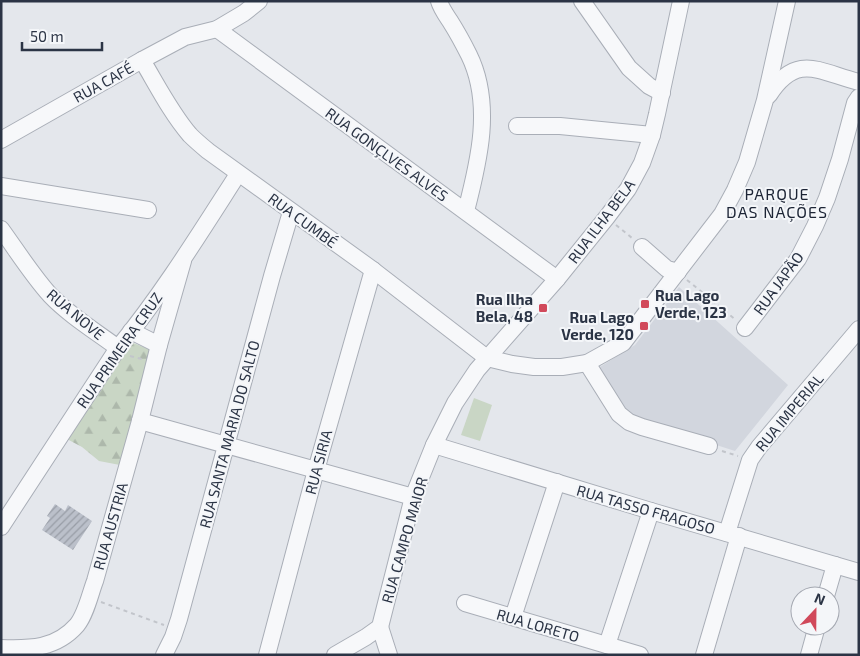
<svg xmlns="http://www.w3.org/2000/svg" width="860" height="656" font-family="'Exo 2',sans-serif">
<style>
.built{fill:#d2d6de}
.green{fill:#c9d6c5}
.forest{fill:url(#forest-firs)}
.building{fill:url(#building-hatch)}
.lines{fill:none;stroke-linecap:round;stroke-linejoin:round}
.minor-casing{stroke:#a9aeb7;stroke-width:18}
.path{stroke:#c2c5cb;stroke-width:2;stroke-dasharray:4 4;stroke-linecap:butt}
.minor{stroke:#f7f8fa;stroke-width:16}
.poi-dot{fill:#d1495b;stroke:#f4f6f9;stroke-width:2}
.labels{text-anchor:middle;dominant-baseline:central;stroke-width:4;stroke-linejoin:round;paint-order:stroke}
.street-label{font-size:15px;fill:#2b3445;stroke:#f4f6f9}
.poi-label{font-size:15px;font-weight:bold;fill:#2b3445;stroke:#f4f6f9;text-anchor:end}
.neighbourhood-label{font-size:16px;letter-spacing:1px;fill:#1d2536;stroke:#f4f6f9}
</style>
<defs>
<pattern id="forest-firs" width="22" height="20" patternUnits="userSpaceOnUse" patternTransform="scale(1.25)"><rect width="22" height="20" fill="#c9d6c5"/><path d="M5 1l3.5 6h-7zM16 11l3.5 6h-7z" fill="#adb8ab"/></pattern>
<pattern id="building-hatch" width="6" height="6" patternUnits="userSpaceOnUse" patternTransform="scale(1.25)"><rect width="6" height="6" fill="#bbc0ca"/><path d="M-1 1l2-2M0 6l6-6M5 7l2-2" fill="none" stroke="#989da6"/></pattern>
</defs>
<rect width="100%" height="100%" fill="#e4e7ec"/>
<path class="built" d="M679 287 788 385 735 451 620 414 595 370 635 345Z"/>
<path class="green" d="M474 398 492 405 480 441 461 435Z"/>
<path class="forest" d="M128 341 154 351 120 465 99 461 82 447 65 438Z"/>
<path class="building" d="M55 504 65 511 68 505 92 521 73 550 42 530 50 518 47 516Z"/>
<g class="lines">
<g class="minor-casing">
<g id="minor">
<path d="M439 1C441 8 446 15 450 21 457 32 463 43 469 55 493 104 479 161 466 211"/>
<path d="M582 1 629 68 649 86 662 93"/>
<path d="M217 29 557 279"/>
<path d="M142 60C157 85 171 113 190 135 196 141 202 146 208 151L373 270 487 358 512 364 534 367H562L587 363 623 343 722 214 735 190 747 162 765 100 787 1"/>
<path d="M769 95C797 52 819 72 859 82"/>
<path d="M517 126H560L652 135"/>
<path d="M1 140 142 60 185 37 217 29 244 13 259 1"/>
<path d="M1 186 148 210"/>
<path d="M1 229C17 251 32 275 50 295 69 315 95 331 118 348"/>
<path d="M642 247 667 269 678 272"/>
<path d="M745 328 798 259 815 226 827 198 840 159 855 103 859 97"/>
<path d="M131 331 159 345"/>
<path d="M587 363 619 414 629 422 642 427 709 446"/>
<path d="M140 421 413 497"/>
<path d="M434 445 651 511 859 572"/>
<path d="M1 527 118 348C163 293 200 233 238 174"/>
<path d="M727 533 750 460 759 447 859 329"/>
<path d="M826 596 835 565"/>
<path d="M465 603 640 655"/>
<path d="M513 617 557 482"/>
<path d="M380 627 389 655"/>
<path d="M607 645 651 511"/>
<path d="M1 648C30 649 56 649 77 625 86 614 90 594 95 581L140 421 159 345 183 261"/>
<path d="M164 655 173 637 179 619 272 276 291 212"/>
<path d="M267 655 316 470 373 270"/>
<path d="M335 655 366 637 380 627 413 497 434 445 455 403 477 370 557 279 607 217 628 189 642 163 652 135 657 114 681 1"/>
<path d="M704 655 739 536"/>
<path d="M809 655 817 626"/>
</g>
</g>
<g class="path">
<path d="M616 225 632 238"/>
<path d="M687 280 736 320"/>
<path d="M130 356 142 359"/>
<path d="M722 451 738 456"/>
<path d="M101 602 164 625"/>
</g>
<use href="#minor" class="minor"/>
</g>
<g class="poi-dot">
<rect x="640" y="299" width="10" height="10" rx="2.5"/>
<rect x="538" y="303" width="10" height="10" rx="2.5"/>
<rect x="639" y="321" width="10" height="10" rx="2.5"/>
</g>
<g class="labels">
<g class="street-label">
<text transform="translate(103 82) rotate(-29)">RUA CAFÉ</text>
<text transform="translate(387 154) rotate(36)">RUA GONÇLVES ALVES</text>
<text transform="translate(303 220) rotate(36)">RUA CUMBÉ</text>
<text transform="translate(601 221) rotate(-53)">RUA ILHA BELA</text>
<text transform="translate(778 283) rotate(-54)">RUA JAPÃO</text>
<text transform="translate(76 314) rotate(40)">RUA NOVE</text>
<text transform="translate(119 350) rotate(-55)">RUA PRIMEIRA CRUZ</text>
<text transform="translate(789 412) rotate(-50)">RUA IMPERIAL</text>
<text transform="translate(229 434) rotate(-75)">RUA SANTA MARIA DO SALTO</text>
<text transform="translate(318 462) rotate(-75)">RUA SIRIA</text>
<text transform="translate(646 509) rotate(16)">RUA TASSO FRAGOSO</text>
<text transform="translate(110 526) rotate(-74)">RUA AUSTRIA</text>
<text transform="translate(404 540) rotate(-74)">RUA CAMPO MAIOR</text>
<text transform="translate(538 625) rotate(16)">RUA LORETO</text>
</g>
<g class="poi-label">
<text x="655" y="295" text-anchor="start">Rua Lago<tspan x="655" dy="17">Verde, 123</tspan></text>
<text x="533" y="299">Rua Ilha<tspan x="533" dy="17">Bela, 48</tspan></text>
<text x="634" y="317">Rua Lago<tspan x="634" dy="17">Verde, 120</tspan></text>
</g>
<g class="neighbourhood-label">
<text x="777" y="193">PARQUE<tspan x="777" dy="18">DAS NAÇÕES</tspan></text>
</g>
</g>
<rect width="860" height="656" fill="none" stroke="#2b3445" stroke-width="5"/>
<g transform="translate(815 611) rotate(22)"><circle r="24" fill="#f4f6f9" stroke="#a4a8b1"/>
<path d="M0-4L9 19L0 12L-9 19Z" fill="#d1495b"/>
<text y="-8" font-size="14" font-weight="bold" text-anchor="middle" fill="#2b3445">N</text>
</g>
<path d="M22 42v8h80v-8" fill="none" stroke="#2b3445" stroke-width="2.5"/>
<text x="30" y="42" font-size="15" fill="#2b3445" stroke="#f4f6f9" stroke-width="4" paint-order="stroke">50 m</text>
</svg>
